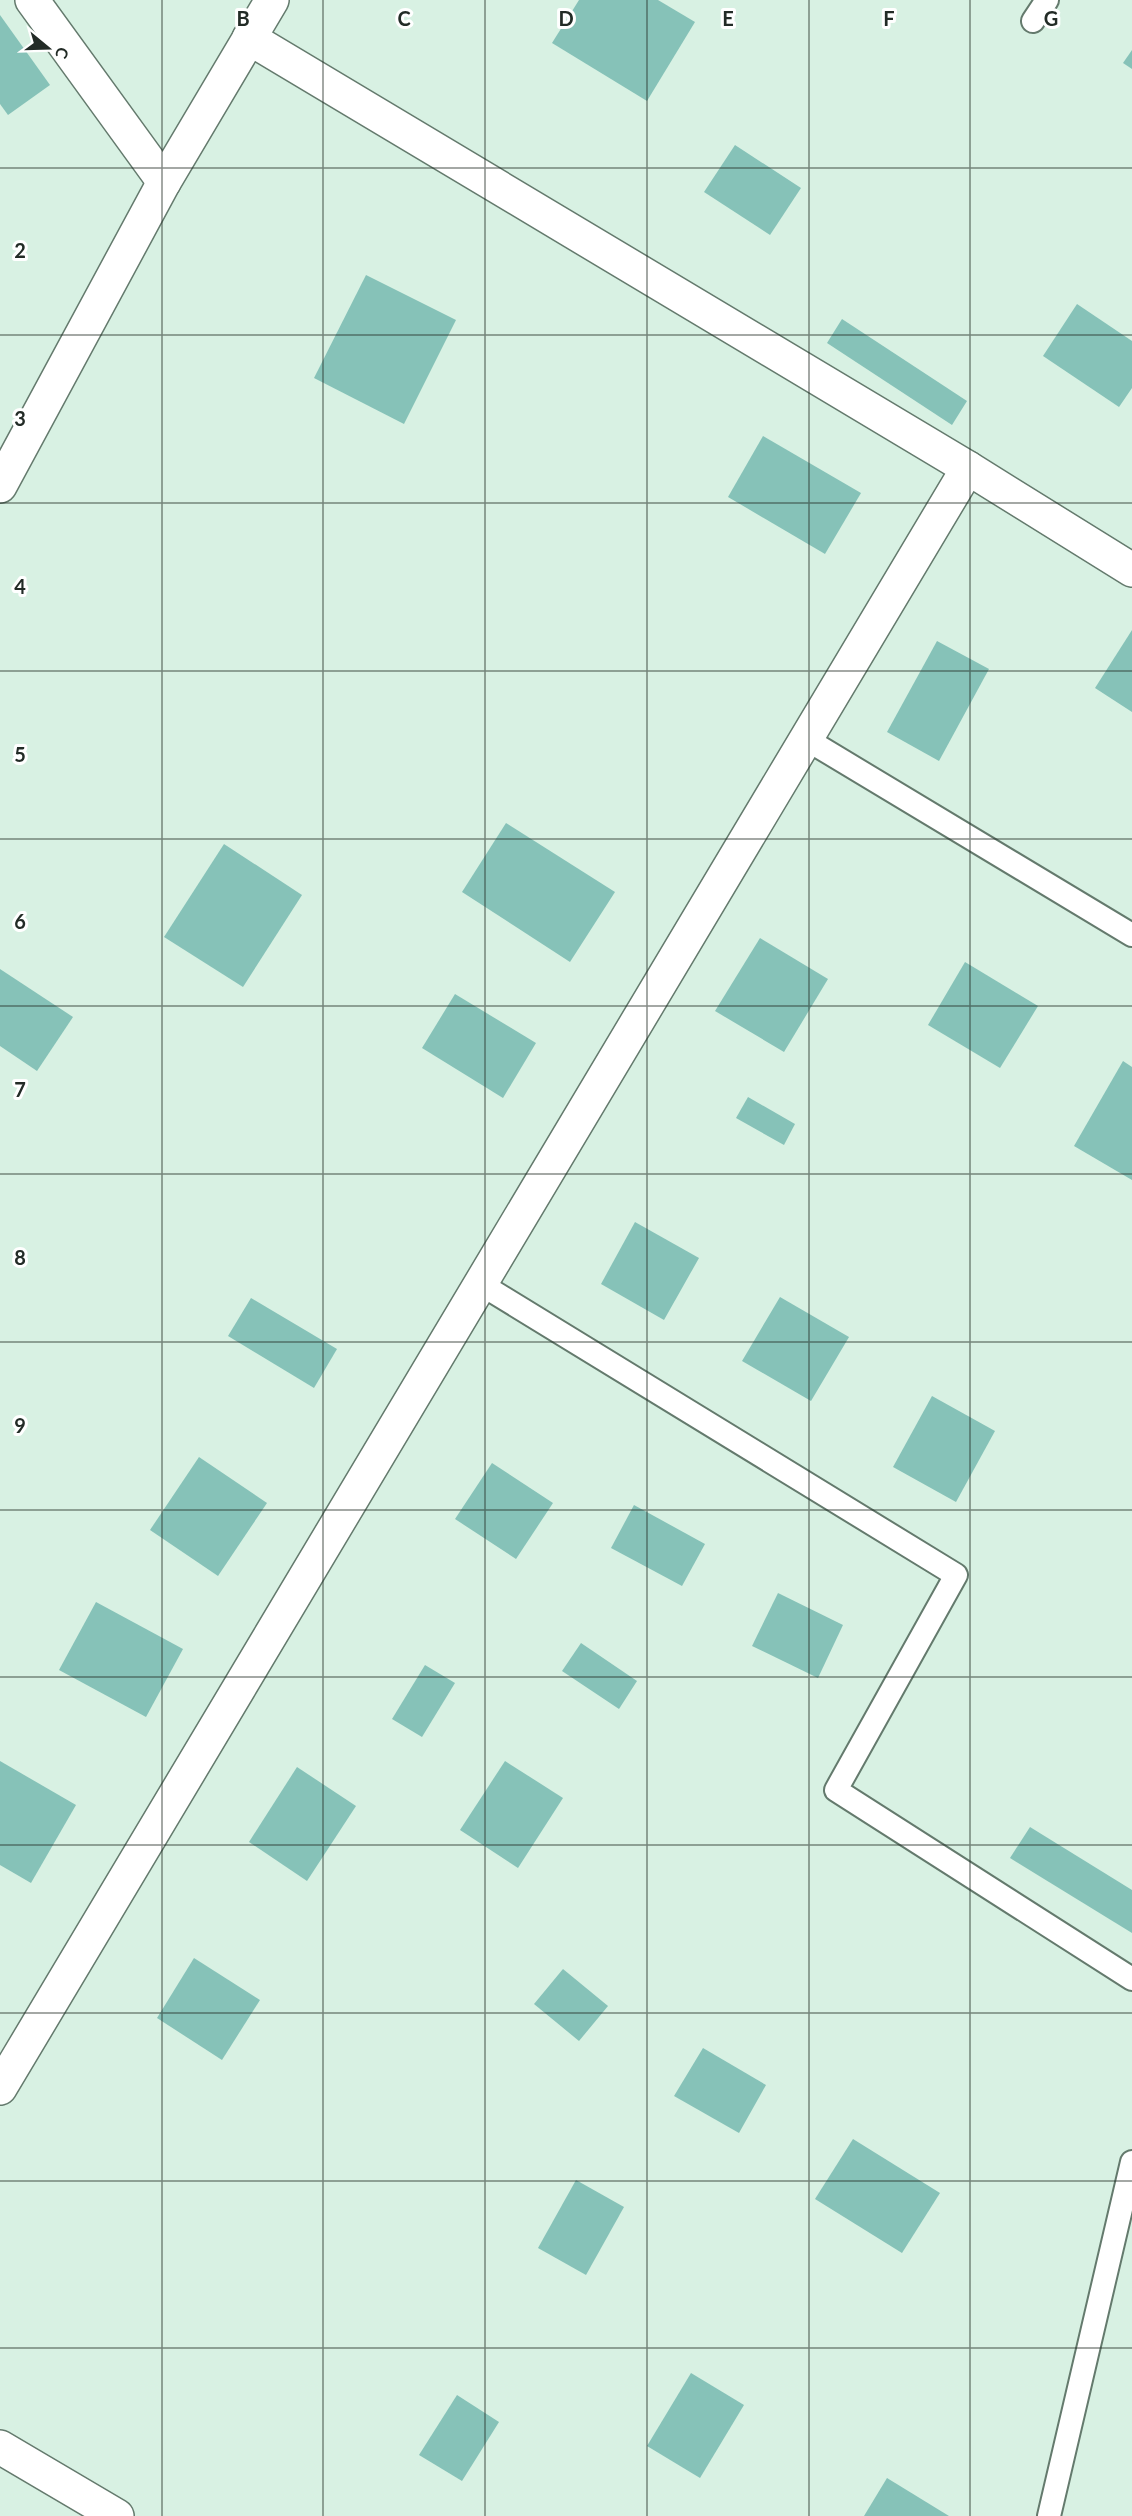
<svg xmlns="http://www.w3.org/2000/svg" width="1132" height="2516" font-family="Lato,sans-serif">
<style>
.building{fill:#86c2b8}
.lines{fill:none;stroke-linecap:round;stroke-linejoin:round}
.service-casing{stroke:#647a6d;stroke-width:26}
.minor-casing{stroke:#647a6d;stroke-width:36}
.tertiary-casing{stroke:#647a6d;stroke-width:36}
.secondary-casing{stroke:#647a6d;stroke-width:36}
.service{stroke:#fff;stroke-width:22}
.minor{stroke:#fff;stroke-width:33}
.tertiary{stroke:#fff;stroke-width:33}
.secondary{stroke:#fff;stroke-width:33}
.grid{fill:none;stroke:#222b26;stroke-width:1.5;stroke-opacity:0.55}
.grid-label{font-size:20px;text-anchor:middle;font-weight:bold;fill:#222b26;stroke:#fff;stroke-width:6;stroke-linejoin:round;paint-order:stroke}
</style>
<rect width="100%" height="100%" fill="#d8f1e3"/>
<g class="building">
<path d="M579 0H658L695 22 647 101 552 43Z"/>
<path d="M0 15 50 85 8 115 0 104Z"/>
<path d="M1132 50V69L1123 63Z"/>
<path d="M735 145 801 188 770 235 704 192Z"/>
<path d="M366 275 456 320 404 424 314 378Z"/>
<path d="M1077 304 1132 341V388L1119 407 1043 356Z"/>
<path d="M842 319 967 401 952 425 827 343Z"/>
<path d="M763 436 861 493 825 554 728 497Z"/>
<path d="M1132 630V712L1095 688Z"/>
<path d="M937 641 989 669 939 761 887 732Z"/>
<path d="M506 823 615 892 570 962 462 892Z"/>
<path d="M224 844 302 895 243 987 164 937Z"/>
<path d="M760 938 828 979 784 1052 715 1011Z"/>
<path d="M965 962 1038 1006 1000 1068 928 1025Z"/>
<path d="M0 969 73 1017 37 1071 0 1046Z"/>
<path d="M455 994 536 1043 503 1098 422 1048Z"/>
<path d="M1123 1061 1132 1067V1180L1074 1146Z"/>
<path d="M748 1097 795 1124 784 1145 736 1118Z"/>
<path d="M635 1222 699 1258 664 1320 601 1284Z"/>
<path d="M780 1297 849 1337 811 1401 742 1361Z"/>
<path d="M251 1298 337 1349 314 1388 228 1336Z"/>
<path d="M932 1396 995 1431 956 1502 893 1467Z"/>
<path d="M199 1457 267 1503 218 1576 150 1530Z"/>
<path d="M492 1463 553 1503 516 1559 455 1519Z"/>
<path d="M634 1505 705 1544 682 1586 611 1548Z"/>
<path d="M778 1593 843 1625 818 1678 752 1646Z"/>
<path d="M96 1602 183 1649 146 1717 59 1670Z"/>
<path d="M581 1643 637 1681 619 1709 562 1671Z"/>
<path d="M425 1665 455 1683 422 1737 392 1719Z"/>
<path d="M0 1761 76 1805 31 1883 0 1865Z"/>
<path d="M505 1761 563 1798 518 1868 460 1830Z"/>
<path d="M297 1767 356 1806 307 1881 249 1842Z"/>
<path d="M1030 1827 1132 1890V1933L1010 1858Z"/>
<path d="M194 1958 260 2000 222 2060 157 2018Z"/>
<path d="M563 1969 608 2006 579 2041 534 2004Z"/>
<path d="M703 2048 766 2085 739 2133 674 2096Z"/>
<path d="M853 2139 940 2193 902 2253 815 2199Z"/>
<path d="M576 2180 624 2207 586 2275 538 2248Z"/>
<path d="M691 2373 744 2405 700 2478 647 2446Z"/>
<path d="M457 2395 499 2422 462 2481 419 2455Z"/>
<path d="M887 2478 949 2516H864Z"/>
</g>
<g class="lines">
<g class="service-casing">
<g id="service">
<path d="M1033 21 1047 0"/>
<path d="M806 739 1132 935"/>
<path d="M479 1283 956 1575 836 1790 1132 1979"/>
<path d="M1049 2516 1132 2162"/>
</g>
</g>
<g class="minor-casing">
<g id="minor">
<path d="M249 38 968 468 1132 570"/>
<path d="M0 2088 968 468"/>
<path d="M0 2447 117 2516"/>
</g>
</g>
<g class="tertiary-casing">
<path id="tertiary" d="M32 0 164 182"/>
</g>
<g class="secondary-casing">
<path id="secondary" d="M0 486 164 182 272 0"/>
</g>
<use href="#service" class="service"/>
<use href="#minor" class="minor"/>
<use href="#tertiary" class="tertiary"/>
<use href="#secondary" class="secondary"/>
</g>
<path class="grid" d="M162 0V2516M323 0V2516M485 0V2516M647 0V2516M809 0V2516M970 0V2516M0 168H1132M0 335H1132M0 503H1132M0 671H1132M0 839H1132M0 1006H1132M0 1174H1132M0 1342H1132M0 1510H1132M0 1677H1132M0 1845H1132M0 2013H1132M0 2181H1132M0 2348H1132"/>
<g class="grid-label">
<text x="243" y="26">B</text>
<text x="404" y="26">C</text>
<text x="566" y="26">D</text>
<text x="728" y="26">E</text>
<text x="889" y="26">F</text>
<text x="1051" y="26">G</text>
<text x="20" y="258">2</text>
<text x="20" y="426">3</text>
<text x="20" y="594">4</text>
<text x="20" y="762">5</text>
<text x="20" y="929">6</text>
<text x="20" y="1097">7</text>
<text x="20" y="1265">8</text>
<text x="20" y="1433">9</text>
</g>
<g transform="translate(48 48) rotate(109)" stroke="#ffffff" stroke-width="4.5" paint-order="stroke">
<path d="M0-4.5L10 22L0 15L-10 22Z" fill="#222b26"/>
<text y="-9" font-size="16" font-weight="bold" text-anchor="middle" fill="#222b26">С</text>
</g>
</svg>
